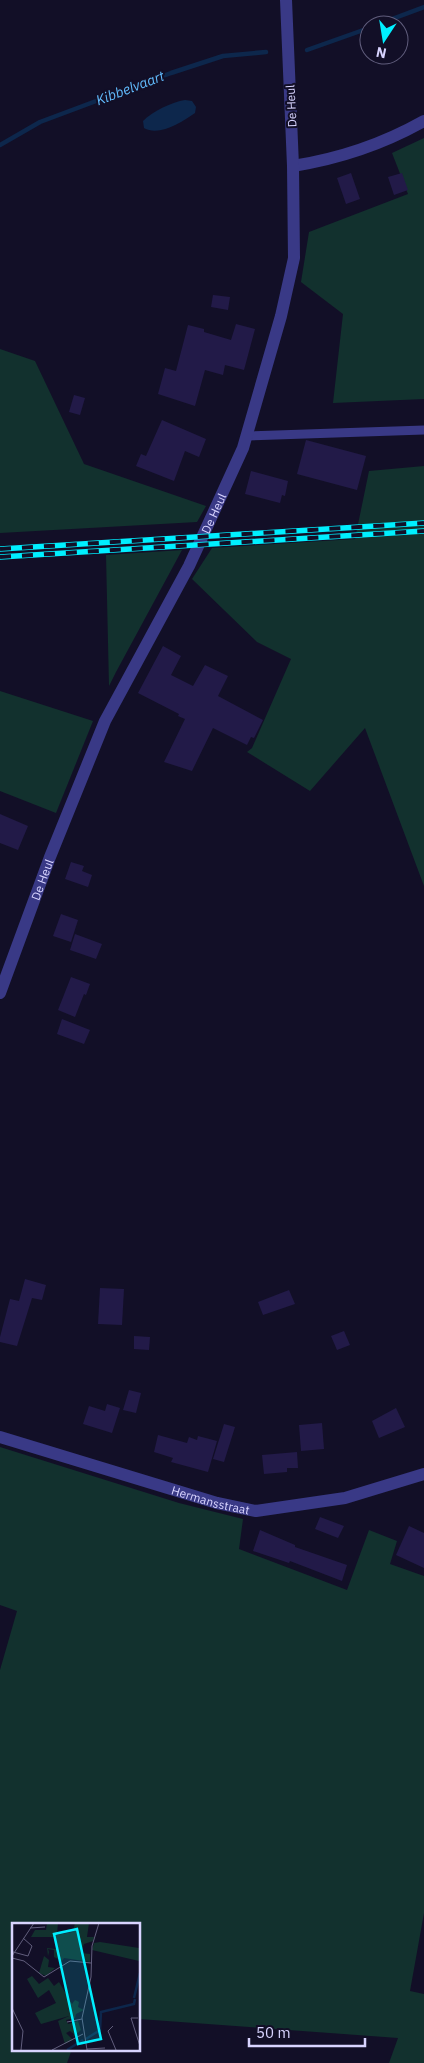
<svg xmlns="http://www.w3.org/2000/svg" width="424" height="2063" font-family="'IBM Plex Sans',sans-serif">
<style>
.green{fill:#12312e}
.water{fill:#0d274c}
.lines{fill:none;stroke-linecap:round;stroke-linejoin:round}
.stream{stroke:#0d274c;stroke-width:4.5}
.building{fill:#221a48}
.service{stroke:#393986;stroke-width:9}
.minor{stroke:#393986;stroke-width:12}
.rail-casing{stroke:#00efff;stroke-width:5.5}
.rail{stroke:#120f27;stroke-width:4;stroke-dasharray:11;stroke-linecap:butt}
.labels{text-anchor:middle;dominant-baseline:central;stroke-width:4;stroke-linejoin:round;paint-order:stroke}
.street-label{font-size:12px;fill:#d8d4ff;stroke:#120f27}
.water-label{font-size:14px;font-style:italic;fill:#62bdff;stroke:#120f27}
.inset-river{fill:none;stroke:#0d274c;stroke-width:2.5}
.inset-road{fill:none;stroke:#615e7d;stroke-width:1}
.view{fill:#00efff;fill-opacity:0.15;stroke:#00efff;stroke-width:2.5}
.inset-edge{fill:none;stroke:#d8d4ff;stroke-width:2.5}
</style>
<rect width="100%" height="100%" fill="#120f27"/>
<g class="green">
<path d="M424 138V399L333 403 343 314 301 282 309 232 408 194 392 153Z"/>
<path d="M0 349 35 361 84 464 206 506 197 522 0 533Z"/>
<path d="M424 466V886L365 728 310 791 247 752 252 748 291 659 257 642 192 579 212 548 355 539 369 471Z"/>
<path d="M182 550 116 672 109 686 106 555Z"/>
<path d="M0 691 93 721 56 813 0 791Z"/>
<path d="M0 1447 179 1503 243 1519 239 1549 347 1590 369 1530 397 1541 390 1564 424 1576V1913L410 1991 424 1994V2063H389L398 2038 139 2019V1924H14V2049H72L67 2063H0V1670L17 1611 0 1605Z"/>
</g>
<path class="water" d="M185 100 192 101 196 107 195 113C182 122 159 137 144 128L143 121C153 111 172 102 185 100Z"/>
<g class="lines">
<g class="stream">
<path d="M376 25 424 7"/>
<path d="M307 50 369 28"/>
<path d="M0 145 40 122 171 73 223 56 266 52"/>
</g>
</g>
<g class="building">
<path d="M351 173 360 199 346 204 337 178Z"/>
<path d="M402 173 408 190 394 195 388 177Z"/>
<path d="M213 295 230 297 228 310 211 307Z"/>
<path d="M236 324 255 329 244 370 225 365 223 375 205 370 195 406 158 394 165 368 176 371 188 325 204 329V332L231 340Z"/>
<path d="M74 395 85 398 80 415 69 412Z"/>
<path d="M162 420 206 439 199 457 185 451 174 481 136 466 141 454 146 456Z"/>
<path d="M306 440 366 456 357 490 297 474Z"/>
<path d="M251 471 288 481 285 496 282 495 280 503 245 494Z"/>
<path d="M163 646 181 656 171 675 193 686 205 665 228 676 218 696 263 720 254 738 251 737 247 745 213 728 192 771 164 762 185 719 178 716 179 714 138 693Z"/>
<path d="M0 814 28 826 18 850 0 843Z"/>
<path d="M71 862 84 866 82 871 92 875 88 887 65 879Z"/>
<path d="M61 914 78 920 71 942 53 936Z"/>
<path d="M75 934 102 944 96 959 70 950Z"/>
<path d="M71 977 90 984 86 995 84 994 75 1017 58 1010Z"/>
<path d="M62 1019 90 1030 84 1044 57 1034Z"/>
<path d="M25 1279 46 1285 42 1300 32 1298 17 1346 0 1342V1337L10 1299 19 1301Z"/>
<path d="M100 1288 124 1289 122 1325 98 1324Z"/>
<path d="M289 1290 295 1304 263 1315 258 1302Z"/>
<path d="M344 1331 350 1345 337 1350 331 1336Z"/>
<path d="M134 1336 150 1337 149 1350 134 1349Z"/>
<path d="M129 1390 141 1393 136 1413 123 1410Z"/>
<path d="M107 1404 120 1408 112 1433 83 1424 89 1406 105 1411Z"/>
<path d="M396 1408 405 1427 379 1438 372 1421Z"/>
<path d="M322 1423 324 1449 301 1451 299 1425Z"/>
<path d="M224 1424 235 1427 224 1462 213 1459Z"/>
<path d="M158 1435 187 1443 189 1437 197 1440 198 1436 217 1441 208 1472 171 1462 173 1458 154 1452Z"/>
<path d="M297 1452 298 1468H287V1472L264 1474 262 1455Z"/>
<path d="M320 1517 344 1526 338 1538 315 1529Z"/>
<path d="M409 1526 424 1533V1568L396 1555Z"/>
<path d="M260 1530 295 1545V1547L347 1565 342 1581 290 1561 289 1563 253 1551Z"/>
</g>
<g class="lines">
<path class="service" d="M246 436 424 430"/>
<g class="minor">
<path d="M293 166C338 159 385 143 424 121"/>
<path id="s1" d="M0 993 50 857 105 721 189 566 243 448 281 316 294 258 293 166 286 0"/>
<path id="s2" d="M0 1437 217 1503 256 1511 345 1498 424 1474"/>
</g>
<g class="rail-casing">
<g id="rail">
<path d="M0 549 424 523"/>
<path d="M0 557 424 531"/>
</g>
</g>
<use href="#rail" class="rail"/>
</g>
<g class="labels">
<g class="street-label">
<text transform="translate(291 106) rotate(-93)">De Heul</text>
<text stroke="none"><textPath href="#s1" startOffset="526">De Heul</textPath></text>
<text stroke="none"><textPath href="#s1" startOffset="121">De Heul</textPath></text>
<text stroke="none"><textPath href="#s2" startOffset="220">Hermansstraat</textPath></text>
</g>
<g class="water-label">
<text transform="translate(130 88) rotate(-21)">Kibbelvaart</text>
</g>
</g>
<g transform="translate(12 1923)">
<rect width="128" height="128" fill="#120f27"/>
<path d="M35 0H46L45 12 61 9 63 0H77L75 14H82L81 18 72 21 69 30 78 31V39L52 35 50 38 42 34V27L36 26 37 29 36 33 35 25 44 26V14H19L23 7H34ZM88 19 127 25V38L80 27 82 20ZM32 33 37 37 36 44 43 45 34 53 27 50ZM20 53 27 61 36 55 42 63 47 59 60 81 63 77 67 79 66 84 72 87 64 91 63 95 54 97 56 101 66 98 69 107 61 114 62 111 58 108 54 110 61 117 53 121 46 98 57 93 29 101 23 90 44 80 37 67 26 75 15 56Z" fill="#12312e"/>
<path class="inset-river" d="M122 75 128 50M74 116 88 107 89 89 122 81 123 76M55 127 71 117"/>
<path class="inset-road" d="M18 5 33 4M1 29 16 33 20 23 11 15M0 33 22 0M0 35 12 38 32 54 58 38 79 40M0 85 11 108 9 127M128 85V109M126 95H119L128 123M55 99 70 96M101 103 96 108 104 127M75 126 93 125M40 127 71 111M75 127 70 95 79 54 80 23 87 0"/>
<path class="view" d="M65 6 89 116 66 121 42 11Z"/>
<rect width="128" height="128" class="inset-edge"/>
</g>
<g transform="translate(384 40) rotate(192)"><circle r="24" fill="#120f27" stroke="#615e7d"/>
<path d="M0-4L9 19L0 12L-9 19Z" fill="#00efff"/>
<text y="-8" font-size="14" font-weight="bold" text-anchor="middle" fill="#d8d4ff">N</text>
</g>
<path d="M249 2038v8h116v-8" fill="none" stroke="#d8d4ff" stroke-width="2.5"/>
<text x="256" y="2038" font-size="15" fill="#d8d4ff" stroke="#120f27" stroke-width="4" paint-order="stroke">50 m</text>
</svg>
